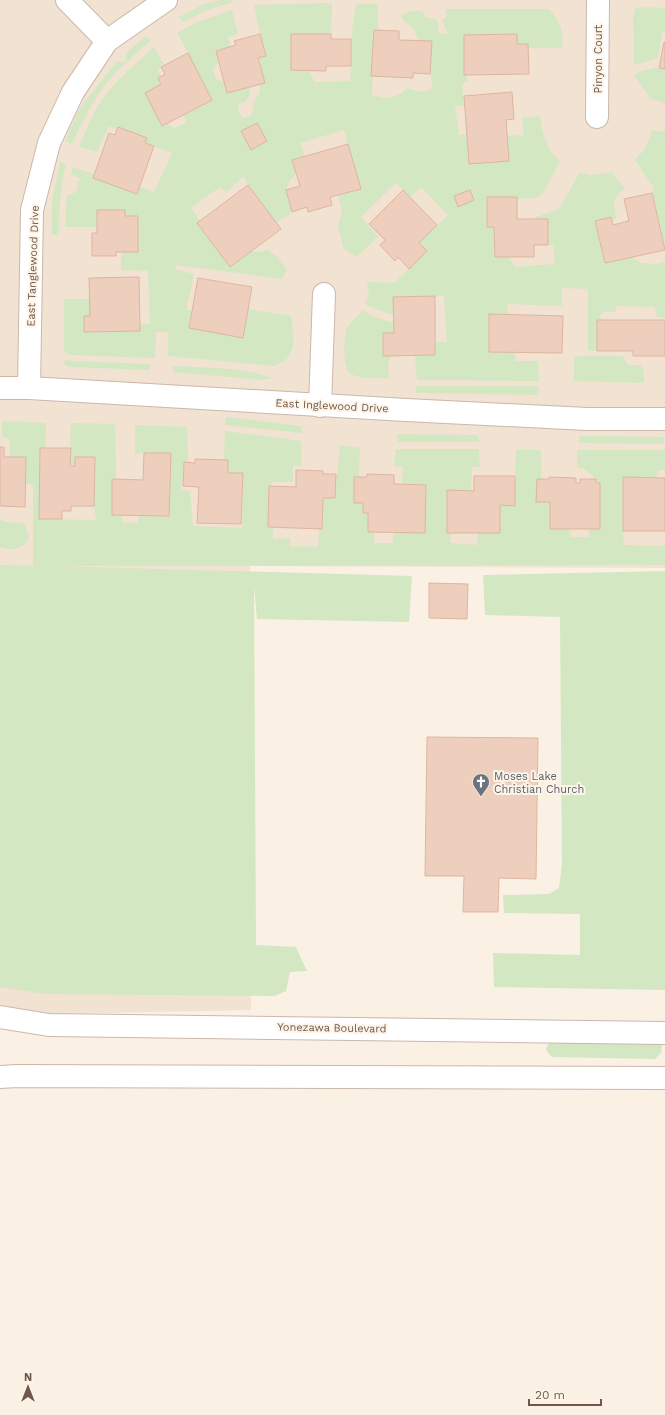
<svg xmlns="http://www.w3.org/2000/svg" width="665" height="1415" font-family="'Work Sans',sans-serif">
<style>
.residential{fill:#f1e2d2}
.green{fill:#d3e7c3}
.building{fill:#eecfbd;stroke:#dfb59f}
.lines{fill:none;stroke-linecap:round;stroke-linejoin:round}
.minor-casing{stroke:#cbb8ab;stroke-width:24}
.tertiary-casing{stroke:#cbb8ab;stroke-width:24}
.minor{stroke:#fff;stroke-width:22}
.tertiary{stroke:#fff;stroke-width:22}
.labels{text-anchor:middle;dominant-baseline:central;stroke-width:4;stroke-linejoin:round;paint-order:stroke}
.street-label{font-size:11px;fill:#71574b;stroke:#fef5e9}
.worship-label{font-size:11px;fill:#5b616d;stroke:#fef5e9;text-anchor:start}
</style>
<rect width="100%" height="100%" fill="#faf1e4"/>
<path class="residential" d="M0 0H665V568L250 566 251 1010 0 1015Z"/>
<g class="green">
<path d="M220 0H232L233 2 207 10 183 22 179 17 202 5Z"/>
<path d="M332 3 331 34H291V70H308L315 82 350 81 351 65V39L356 4H377L378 30H374L372 95C390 100 393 99 408 88L420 92 430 90 433 83 430 74 432 41H418L415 30 403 20 401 15 412 11H422L426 17 437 20 439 34H448L442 20 447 17 445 9H549C562 25 563 28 562 48H528V44H517V34L464 35V74L467 75V82L462 83 464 105 455 106 459 135 467 134 469 164 509 161 507 136 524 135 522 118 540 116C542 134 546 149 560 161L544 192 536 198 517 199V197H487V227H494L495 257H508L516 267 555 264 553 245H548L531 219 559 209 580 172 591 175 611 172 625 188C612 200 614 201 616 219L612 220 611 217 595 221 605 263 632 257 641 263 656 264 665 262V318L657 317 655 307 616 306V312H604L600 315 601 320H597V351H588V289L561 288 562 306 507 304 508 315 489 314V352H515V361H538L539 381 417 380 415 356 435 355V342H447L444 296 394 297V315L378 310 365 304 369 294 367 282 394 283 427 251 419 243 448 215 421 187 410 197 396 183 361 217 378 237 356 257 344 249 338 227 342 210 338 195 361 188 344 130 300 143 305 156 292 160 296 174C281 188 287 194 292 212L276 223 248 185 244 176 226 192 220 187 191 208 200 221 197 223 230 267 252 251 262 252 267 249 277 257 287 269 282 279 176 265 175 269 194 274 186 310H193L189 328 242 338 248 309 291 316C293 325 295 346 290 354 287 360 281 363 275 366L168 356V332H156L155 358 73 355 68 354 64 350V299H90V316H84L85 332 140 331V324H150L148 271 121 270V252L125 210H97V227H65L67 196 76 192 80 178 71 175 72 167 94 174 93 178 137 194 140 187 154 192 172 153 145 143 147 138 118 127 117 130 109 126 97 152 79 147C87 129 94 109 107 93 121 76 138 62 154 47L163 63 158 70 161 76 158 78 161 84 145 93 173 129 187 122 183 115 188 53 177 33 193 24 232 10 238 34 228 37 231 47 216 51 219 62 213 70 216 79 224 82 227 93 250 87 249 96 245 102 238 104 239 113 243 118 250 116 254 109 252 104 255 102V98L260 93V84L265 83 258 58 260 34 254 5Z"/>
<path d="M645 7 665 8V33L662 32 658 58 634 65 633 17 635 9Z"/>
<path d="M146 36 150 41C135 55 118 68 106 84 92 103 81 123 72 144L65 141 80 108 117 61 122 63 126 61V53Z"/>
<path d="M654 68 665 69V103L651 99 634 76 639 72Z"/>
<path d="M652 130 665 132V251L652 193 654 188 635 160C644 151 650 142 652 130Z"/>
<path d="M60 162 66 164C60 187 59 211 59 235H52V202Z"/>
<path d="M363 310 374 317 394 323V333H383V356H390L388 364 389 378H367L355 376 348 372 345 363 344 350 346 329Z"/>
<path d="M579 356H623L627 365H643L644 383 574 381V358Z"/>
<path d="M65 360 73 361 150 364V370L70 367 64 364Z"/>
<path d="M173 366C206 368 242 367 273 378L261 380 173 372Z"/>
<path d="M416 386H538L539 395 416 393Z"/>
<path d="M226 417 301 426 302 433 225 425Z"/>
<path d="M2 421 46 423 45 448H40L39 519 96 520 94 506 95 457H76L75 466H70L71 423 115 424 116 479 112 480V514L122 515V522L138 523 139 515 169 516 171 454 144 453 135 454V425L187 427 188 462H184L181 490 190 491 193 526 242 528 243 474 228 473V460H224L225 431 301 441V466L293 465V482H272V486H269L268 527H273V539L290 538V546L318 547 319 529H322L323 498H335L340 445 360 448 359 477H354V503H363V513H368L374 532V543H393V532L425 533 426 485 402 484 403 467 394 466 396 449H479L480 467H472L471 491H447V532L451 533 450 543 477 545 478 533H500V505L514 506 516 449 541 450V479L537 480 536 502H550V529H570L571 537H589V529H600L596 479 585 469 577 468V450H665V470H659L655 477 623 478V531L624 545 665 546V565L53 566 412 576 409 622 257 619 254 586 256 945 296 947 307 971 290 972 286 991 275 996 45 994 0 987V565L33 566V485L25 484 26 457H10L9 438 2 437Z"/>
<path d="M397 434 477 435 480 442H398Z"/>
<path d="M579 436 664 437V444L579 443Z"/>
<path d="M0 519 5 522 25 523 29 539C20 550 14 551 0 547Z"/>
<path d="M665 571V990L494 987 493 953 580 955V914L504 913 503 895 549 894 559 888 562 864 560 617 485 615 483 575Z"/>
<path d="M554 1040H657L662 1046 661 1053 655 1059 552 1057 546 1050 548 1044Z"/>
</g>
<g class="building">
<path d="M374 30 399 31V40L432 41 430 74 413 73V78L371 76Z"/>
<path d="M260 34 266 56 258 58 265 83 227 93 216 51 236 45 234 41Z"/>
<path d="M291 34H331V39H351V66H326V71L291 70Z"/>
<path d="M517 34V44H528L529 74 464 75V35Z"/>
<path d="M664 42H665V69L659 68Z"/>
<path d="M188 53 212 100 162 126 145 93 161 84 158 78 165 74 161 67Z"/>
<path d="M512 92 514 119 506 120 509 161 469 164 464 96Z"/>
<path d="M257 123 267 141 251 150 241 131Z"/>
<path d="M118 127 147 138 145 143 154 146 137 194 93 178 109 133 115 135Z"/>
<path d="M348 144 361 189 330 197 332 205 308 212 307 207 292 212 286 190 300 186 292 160Z"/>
<path d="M248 185 281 229 230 267 197 223Z"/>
<path d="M403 190 437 225 419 243 427 251 409 269 398 257 395 261 380 245 385 240 369 224Z"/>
<path d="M470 190 474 200 458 207 454 196Z"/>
<path d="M652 193 665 250 605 263 595 221 611 217 613 225 629 221 624 199Z"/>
<path d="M487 197H517V219H548V245H534V257H495L494 227H487Z"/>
<path d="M97 210H125V216H138V252H116V256H92V233H97Z"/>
<path d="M139 277 140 331 84 332V316H90L89 278Z"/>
<path d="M198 278 252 287 243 338 189 328Z"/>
<path d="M435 296V355L383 356V333H394L393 297Z"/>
<path d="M489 314 563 316 562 353 489 352Z"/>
<path d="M597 320H665V356H633V351H597Z"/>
<path d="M0 447H4V457H26L25 507 0 506Z"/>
<path d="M40 448H71L70 466H75V457H95L94 506H71V511H62V519H39Z"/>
<path d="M144 453H171L169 516 112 515V479L143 480Z"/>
<path d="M195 459 228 460V473H243L241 524 197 523 199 487 183 486 184 462 195 463Z"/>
<path d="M296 470 323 471V474H336L335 498H323L322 529 268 527 269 486 296 487Z"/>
<path d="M367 474 394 475V484L426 485 425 533 368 532V513H363V503H354V477H367Z"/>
<path d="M474 476H515V506L500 505V533H447V490L474 491Z"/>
<path d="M549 477 576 478V483H580V479H596V483H600V529H550V502H536L537 479H549Z"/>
<path d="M623 477 665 478V531H623Z"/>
<path d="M429 583 468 584 467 619 429 618Z"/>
<path d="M427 737 538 738 536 879 499 878 498 912H463L464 876H425Z"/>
</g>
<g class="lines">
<g class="minor-casing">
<g id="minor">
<path d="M67 0 107 41"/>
<path d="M597 117 598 0"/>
<path d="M0 388H29L406 410 587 419H665"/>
<path d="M29 388 32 210 49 143 73 92 107 41 166 0"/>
<path d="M320 406 324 294"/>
</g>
</g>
<g class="tertiary-casing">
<g id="tertiary">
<path d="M0 1017 49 1025 665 1033"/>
<path d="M0 1077 17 1076 665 1078"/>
</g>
</g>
<use href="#minor" class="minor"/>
<use href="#tertiary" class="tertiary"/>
</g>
<defs>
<g id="church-pin" transform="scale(0.9)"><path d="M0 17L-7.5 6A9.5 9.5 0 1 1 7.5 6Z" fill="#6b7280" stroke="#fef5e9"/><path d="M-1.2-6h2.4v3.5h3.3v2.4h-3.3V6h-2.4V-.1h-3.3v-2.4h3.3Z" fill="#fff"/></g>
</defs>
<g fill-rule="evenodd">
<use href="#church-pin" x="481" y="782"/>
</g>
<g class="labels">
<g class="street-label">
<text transform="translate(598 59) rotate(-90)">Pinyon Court</text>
<text transform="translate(33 266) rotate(-88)">East Tanglewood Drive</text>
<text transform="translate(332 406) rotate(3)">East Inglewood Drive</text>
<text transform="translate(332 1028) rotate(1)">Yonezawa Boulevard</text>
</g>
<g class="worship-label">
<text x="494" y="776">Moses Lake<tspan x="494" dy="13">Christian Church</tspan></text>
</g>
</g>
<g transform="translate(28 1387)" stroke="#fef5e9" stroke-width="3" paint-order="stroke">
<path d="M0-3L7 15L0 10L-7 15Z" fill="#71574b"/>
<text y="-6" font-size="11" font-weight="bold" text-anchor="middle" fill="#71574b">N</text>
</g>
<path d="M529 1399v6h72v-6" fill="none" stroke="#71574b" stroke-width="2"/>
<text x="535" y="1399" font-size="12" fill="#71574b" stroke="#fef5e9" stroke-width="3" paint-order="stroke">20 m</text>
</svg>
